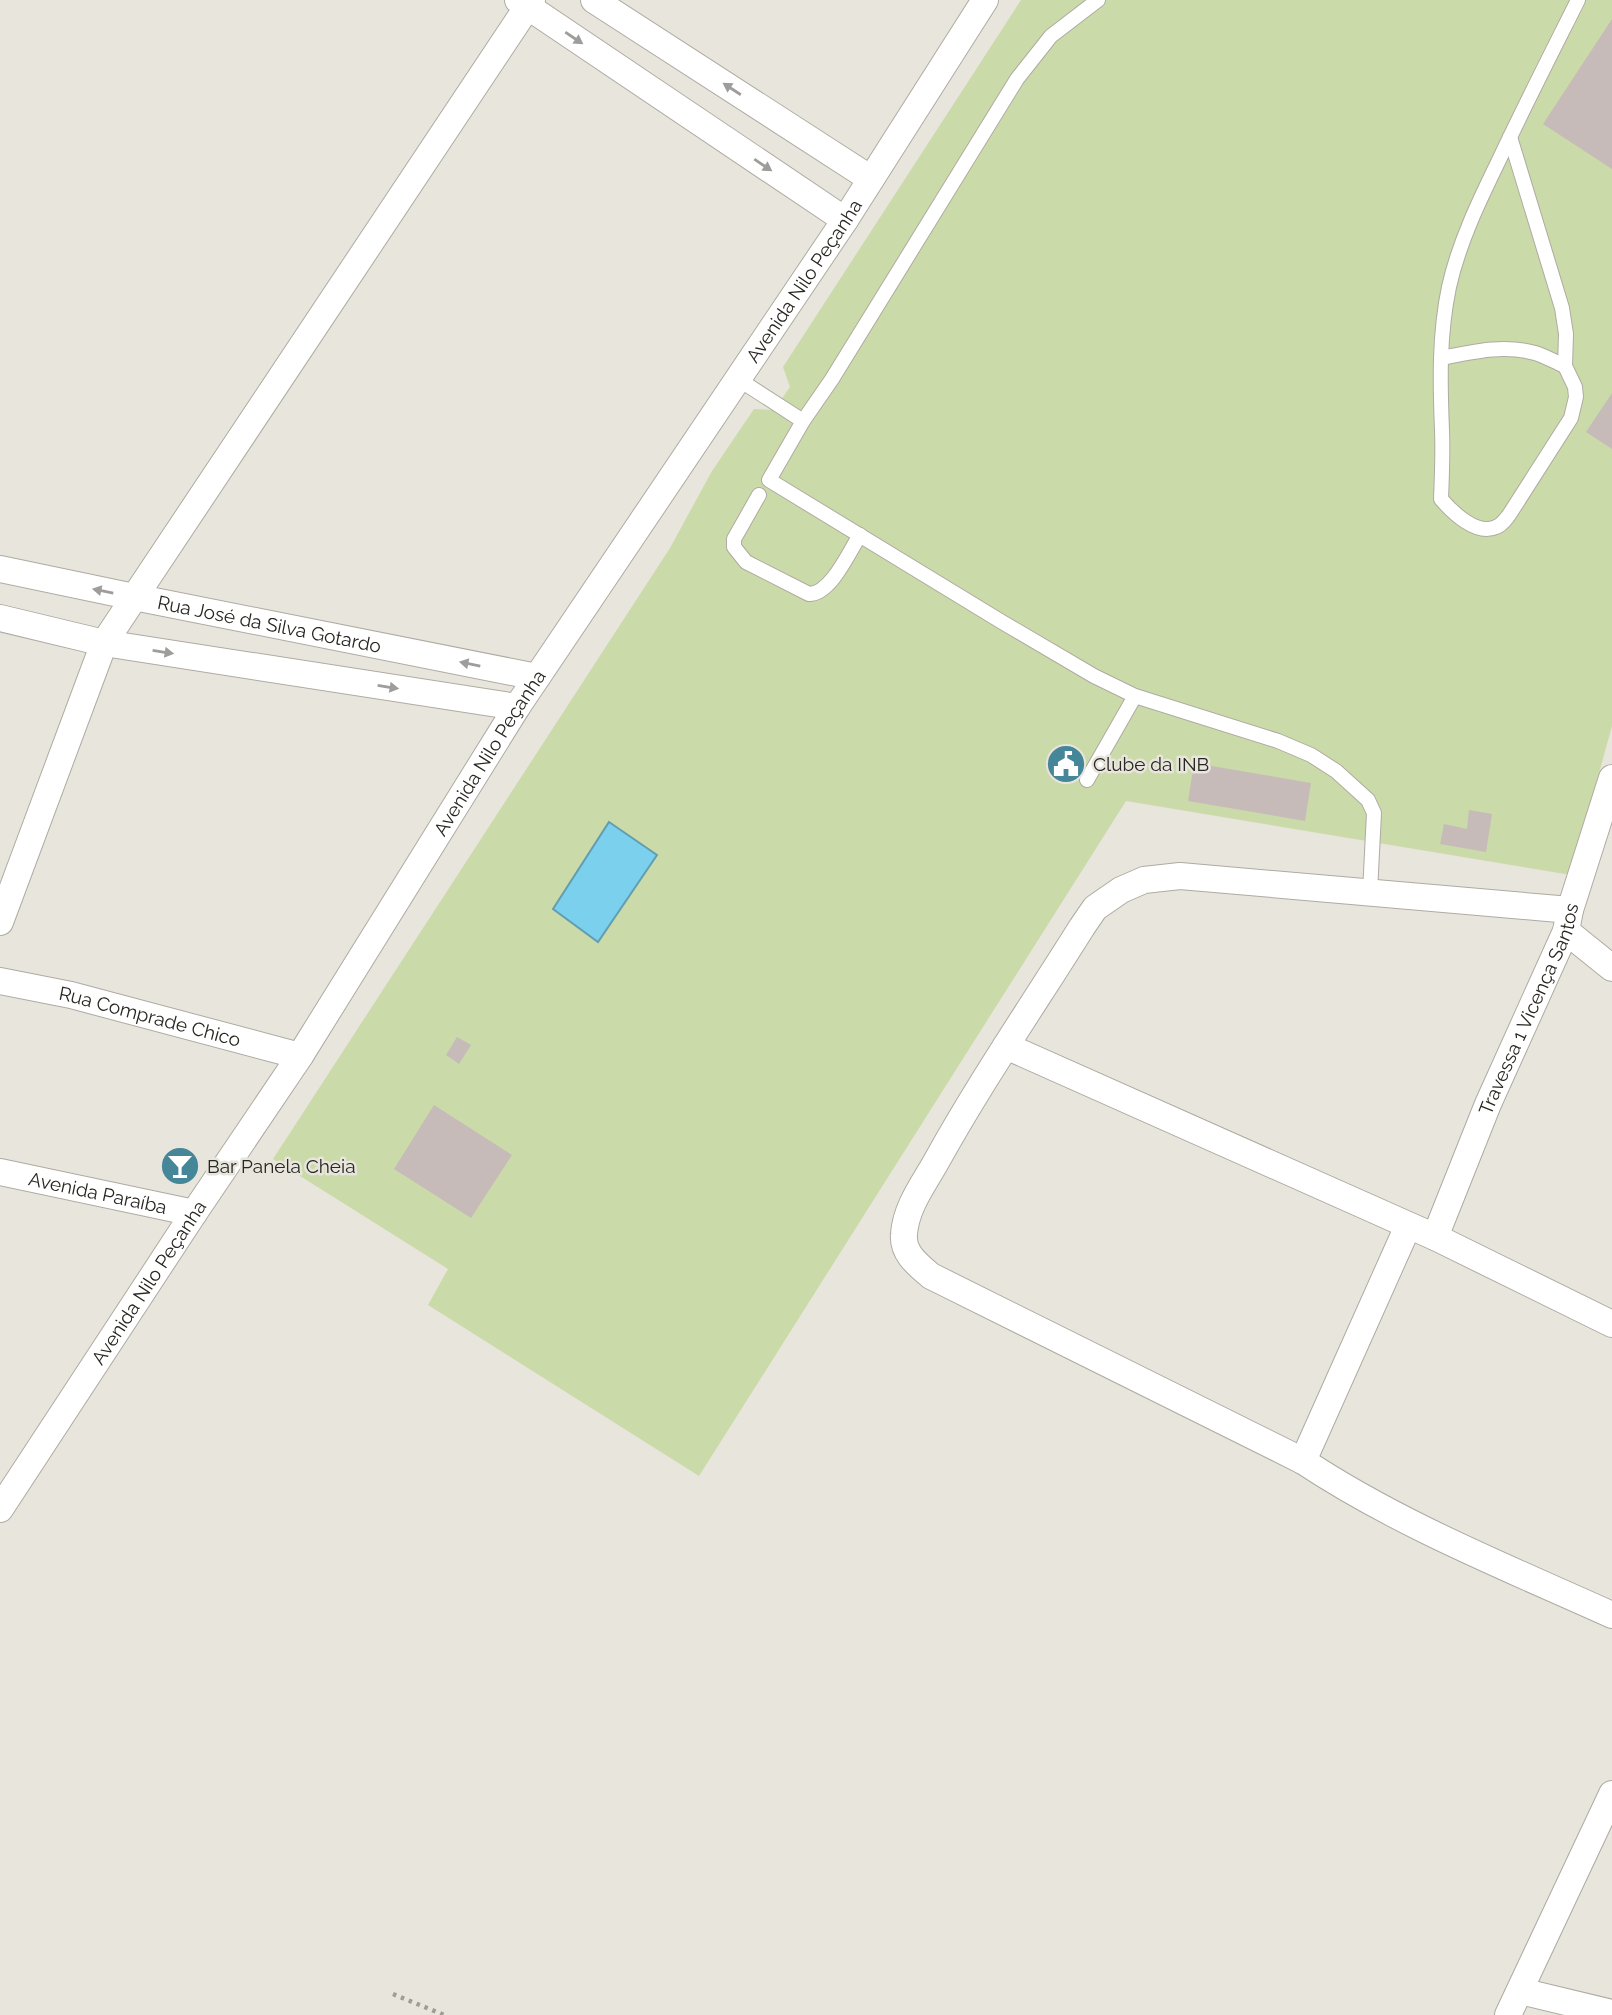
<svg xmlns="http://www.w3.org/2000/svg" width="1612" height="2015" font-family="Raleway,sans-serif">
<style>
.green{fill:#cbdaa9}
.water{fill:#7bd1ed;stroke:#629eb0;stroke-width:2}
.building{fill:#c6bbb8}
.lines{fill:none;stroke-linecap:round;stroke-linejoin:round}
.lane-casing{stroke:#afaba2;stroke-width:16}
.street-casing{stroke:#afaba2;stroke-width:28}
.path{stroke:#9f9d95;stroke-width:4.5;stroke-dasharray:3.5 5;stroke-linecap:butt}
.lane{stroke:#fff;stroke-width:14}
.street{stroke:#fff;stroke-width:26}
.oneway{fill:#9e9d9c}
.labels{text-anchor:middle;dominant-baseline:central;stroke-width:5;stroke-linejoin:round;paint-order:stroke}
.street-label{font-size:19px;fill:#272622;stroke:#e8e5dc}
.poi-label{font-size:19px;fill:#272622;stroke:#e8e5dc;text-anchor:start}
</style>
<rect width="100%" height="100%" fill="#e8e5dc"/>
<path class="green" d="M1021 0H1612V726L1571 875 1126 801 699 1476 428 1305 448 1269 273 1159 670 548 712 471 754 409 774 410 790 387 783 367Z"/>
<path class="water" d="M609 822 657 855 598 942 553 909Z"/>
<g class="building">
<path d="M1612 19V169L1543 124Z"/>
<path d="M1612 393V449L1586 432Z"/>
<path d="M1194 763 1311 783 1305 821 1188 801Z"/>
<path d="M1469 810 1492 814 1486 852 1440 844 1444 824 1467 829Z"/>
<path d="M457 1037 471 1045 459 1064 446 1055Z"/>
<path d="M434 1105 512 1155 471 1218 394 1169Z"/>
</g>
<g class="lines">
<g class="lane-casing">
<g id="lane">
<path d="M1510 137 1562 308 1566 334 1565 366"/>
<path d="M1441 358C1472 352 1503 344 1535 353 1545 356 1555 362 1565 366L1575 387 1576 397 1571 418 1509 515C1505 520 1502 525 1496 527 1477 536 1453 513 1441 499 1442 476 1443 453 1442 430 1440 381 1439 335 1449 287 1459 242 1480 199 1500 158 1525 105 1552 52 1578 0"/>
<path d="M738 379 803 421 769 480 1002 622 1094 676 1135 696 1278 741 1311 755 1336 771 1368 800 1374 813 1370 892"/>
<path d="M803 421 832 379 1017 79 1051 36 1098 0"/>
<path d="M759 495 734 539V547L746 562 809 594C831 594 849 552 860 535"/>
<path d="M1087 780 1135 696"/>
</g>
</g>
<g class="street-casing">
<g id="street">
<path d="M518 0 845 220"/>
<path d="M594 0 871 179"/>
<path id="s1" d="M0 569 134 597 537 677"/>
<path d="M0 618 104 643 517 707"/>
<path d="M1570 910 1180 876 1144 880 1121 890 1095 908 1082 927C1033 1005 981 1081 936 1162 923 1185 906 1207 904 1234 902 1253 918 1265 931 1276L1303 1461C1398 1524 1508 1568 1612 1615"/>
<path d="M0 922 104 643 532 0"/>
<path d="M1566 931 1612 968"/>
<path id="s2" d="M0 981 71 995 300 1056"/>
<path d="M1006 1046 1435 1237 1612 1324"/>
<path id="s3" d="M0 1172 194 1213"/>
<path id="s4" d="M1435 1237 1488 1104 1566 931 1570 910 1612 778"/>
<path d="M1303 1461 1408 1226"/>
<path id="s5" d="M0 1509 194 1213 300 1056 517 707 845 220 985 0"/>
<path d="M1520 1991 1612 2013"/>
<path d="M1508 2015 1612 1794"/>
</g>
</g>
<path class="path" d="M393 1994 444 2015"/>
<use href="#lane" class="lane"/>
<use href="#street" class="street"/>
</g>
<defs><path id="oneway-solid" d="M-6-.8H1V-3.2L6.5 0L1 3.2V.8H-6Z" transform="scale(1.75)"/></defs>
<g class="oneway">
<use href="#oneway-solid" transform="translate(574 38) rotate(34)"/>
<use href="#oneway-solid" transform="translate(732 89) rotate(-147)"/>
<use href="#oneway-solid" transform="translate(763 165) rotate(34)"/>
<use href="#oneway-solid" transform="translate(103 591) rotate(-168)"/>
<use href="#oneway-solid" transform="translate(163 652) rotate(9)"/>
<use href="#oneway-solid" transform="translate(470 664) rotate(-169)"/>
<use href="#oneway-solid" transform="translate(388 687) rotate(9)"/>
</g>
<defs>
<g id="civic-disc" transform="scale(2.0125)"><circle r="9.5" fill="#468699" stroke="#e8e5dc"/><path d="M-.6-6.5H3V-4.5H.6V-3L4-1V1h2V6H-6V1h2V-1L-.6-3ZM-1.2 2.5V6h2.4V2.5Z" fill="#fff"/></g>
<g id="bar-disc" transform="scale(2.0125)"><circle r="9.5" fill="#468699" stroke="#e8e5dc"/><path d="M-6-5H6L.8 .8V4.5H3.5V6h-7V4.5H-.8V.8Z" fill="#fff"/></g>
</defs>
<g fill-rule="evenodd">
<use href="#civic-disc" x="1066" y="764"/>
<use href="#bar-disc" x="180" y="1166"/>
</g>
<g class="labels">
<g class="street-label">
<text stroke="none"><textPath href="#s5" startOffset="1468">Avenida Nilo Peçanha</textPath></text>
<text stroke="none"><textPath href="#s1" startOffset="275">Rua José da Silva Gotardo</textPath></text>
<text stroke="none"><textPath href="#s5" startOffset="901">Avenida Nilo Peçanha</textPath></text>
<text stroke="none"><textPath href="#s4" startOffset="247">Travessa 1 Vicença Santos</textPath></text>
<text stroke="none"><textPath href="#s2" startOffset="154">Rua Comprade Chico</textPath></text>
<text stroke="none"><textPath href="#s3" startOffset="100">Avenida Paraíba</textPath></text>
<text stroke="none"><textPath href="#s5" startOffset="271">Avenida Nilo Peçanha</textPath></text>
</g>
<g class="poi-label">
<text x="1093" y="764">Clube da INB</text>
<text x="207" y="1166">Bar Panela Cheia</text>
</g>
</g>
</svg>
